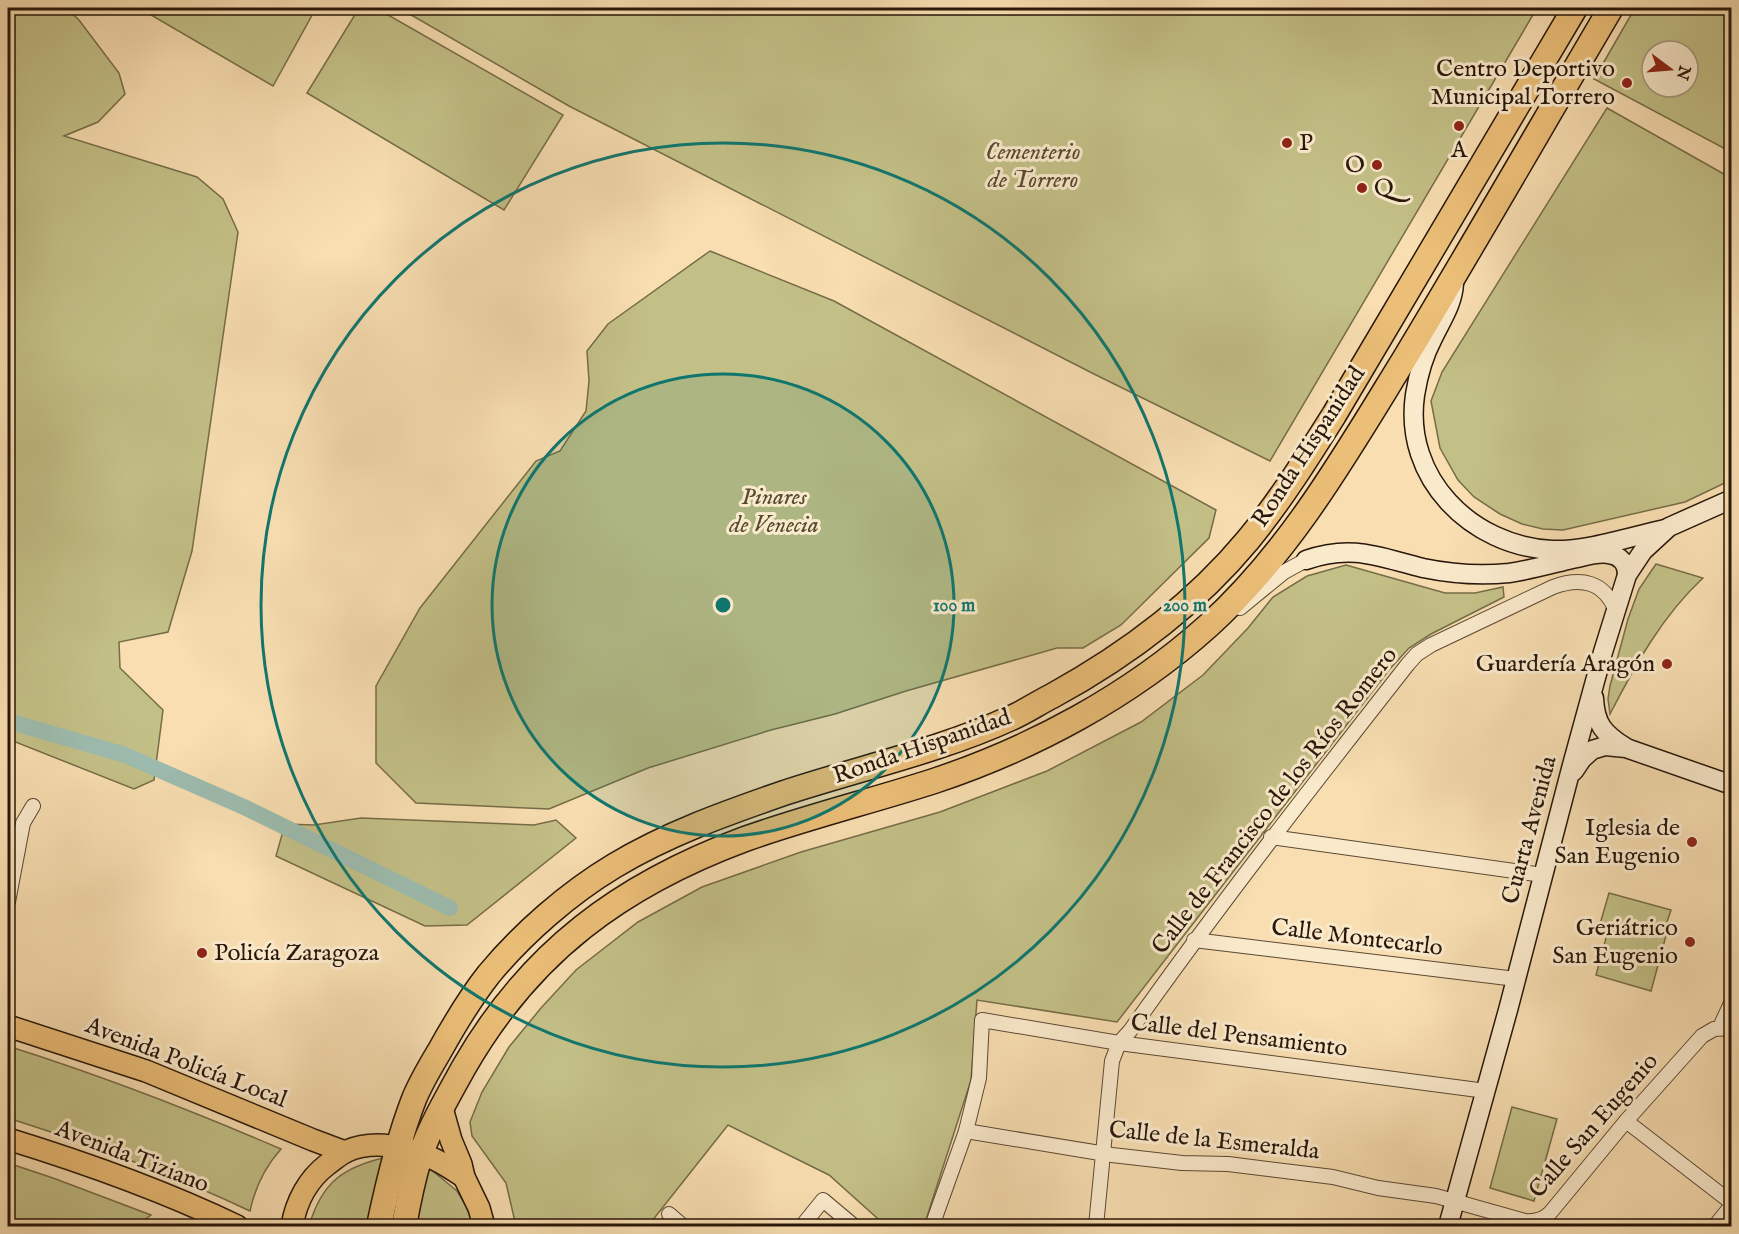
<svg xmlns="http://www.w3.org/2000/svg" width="1739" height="1234" font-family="'IM FELL English',serif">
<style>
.green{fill:#c3c087;stroke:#766c48;stroke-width:1.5;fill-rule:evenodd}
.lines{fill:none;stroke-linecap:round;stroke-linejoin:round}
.canal{stroke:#9dbcaf;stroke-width:16}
.street-casing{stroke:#5c4934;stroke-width:16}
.secondary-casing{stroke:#28170a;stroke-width:21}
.primary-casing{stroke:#28170a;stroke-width:24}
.highway-casing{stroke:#28170a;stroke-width:27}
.street{stroke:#faeacc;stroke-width:14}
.secondary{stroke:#faeacc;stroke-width:18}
.primary{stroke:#ecbf78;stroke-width:21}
.highway{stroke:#ecbf78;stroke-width:24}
.ring{fill:none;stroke:#0f766e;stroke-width:3}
.poi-dot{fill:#8f2418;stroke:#faeacc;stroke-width:2}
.labels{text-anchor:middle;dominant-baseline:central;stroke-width:6;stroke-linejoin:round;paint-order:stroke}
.poi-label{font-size:24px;fill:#28170a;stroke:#faeacc;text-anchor:end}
.park-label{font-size:24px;font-style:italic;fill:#564a30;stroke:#faeacc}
.street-label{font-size:24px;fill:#28170a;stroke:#faeacc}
.centre{fill:#0f766e;stroke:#faeacc;stroke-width:3}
.ring-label{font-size:18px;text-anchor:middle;font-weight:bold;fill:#0f766e;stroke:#faeacc;stroke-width:6;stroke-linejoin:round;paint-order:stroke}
</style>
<rect width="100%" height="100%" fill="#f8deb1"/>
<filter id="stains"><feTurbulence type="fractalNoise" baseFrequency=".00333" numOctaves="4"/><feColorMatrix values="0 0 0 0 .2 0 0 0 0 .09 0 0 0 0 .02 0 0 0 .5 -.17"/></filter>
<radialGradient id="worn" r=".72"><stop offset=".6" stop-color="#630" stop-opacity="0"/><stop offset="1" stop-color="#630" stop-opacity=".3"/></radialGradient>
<g class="green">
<path d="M8 8H66L79 20 119 73 125 94 98 122 64 136 197 177 223 199 238 232 192 551 168 632 119 642 120 668 163 710 154 780 134 789 8 739Z"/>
<path d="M139 8H316L273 86Z"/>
<path d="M359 8H376L563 115 504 210 307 93Z"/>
<path d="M399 8H1537L1270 461 1094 374 569 106Z"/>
<path d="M1635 8H1731V152L1594 79ZM1652 51H1688V87H1652Z"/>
<path d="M1607 108 1731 178V480L1685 502 1563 530 1543 529 1522 524 1500 514 1474 497 1458 480 1440 448 1431 401 1442 372Z"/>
<path d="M710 251 834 301 1216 510 1209 538 1121 625 1083 648H1057L906 691 835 714 771 730 648 768 549 809 416 803 376 763V686L420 608 536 461 560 451 586 411 589 381 587 351 608 324Z"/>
<path d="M1656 564 1703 578C1662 616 1636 664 1610 714L1608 699 1610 686 1628 619 1639 589Z"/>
<path d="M1346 565 1445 593H1475L1503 587 1504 597 1431 634 1409 648 1389 670 1117 1022 977 1000 971 1080 924 1226H886L829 1175 728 1125 648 1226H516L506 1183 472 1136 470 1122 482 1092 509 1047 541 1008 576 970 638 922 702 887 801 852 940 812 1047 771 1141 722 1203 675 1248 628 1273 597 1307 576Z"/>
<path d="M361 818 534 825 556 820 576 838 467 925 425 926 276 856 285 824 314 825Z"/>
<path d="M1609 893 1671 910 1664 931 1667 932 1651 991 1596 975 1609 927 1600 924Z"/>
<path d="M14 1048C105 1077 193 1111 281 1149 265 1167 255 1187 250 1211 172 1174 90 1144 8 1118V1080Z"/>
<path d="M1512 1107 1557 1119 1534 1201 1490 1188Z"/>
<path d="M387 1157 371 1226H309C322 1182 343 1167 387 1157Z"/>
<path d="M8 1163 53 1178 151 1215 136 1226H10L8 1223Z"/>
<path d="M429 1168 457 1191 466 1206 474 1226H415Z"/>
</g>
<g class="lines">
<path class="canal" d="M8 721 125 755 244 807 450 908"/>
<g class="street-casing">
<g id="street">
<path d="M1240 608 1284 572 1306 560"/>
<path d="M1271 837 1543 875"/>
<path d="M8 902 23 823 33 806"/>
<path d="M1194 940 1516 979"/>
<path d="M1720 1027 1732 1001"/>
<path d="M1626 1121 1732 1203"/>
<path d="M966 1131 1112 1155 1182 1163 1228 1164 1333 1177 1378 1188 1436 1196 1525 1221C1535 1222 1543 1220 1550 1213L1626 1121 1702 1036 1714 1029 1732 1028"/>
<path d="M669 1214 683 1226"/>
<path d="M802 1226 823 1200 854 1226"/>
<path d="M932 1226 966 1131 979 1078 982 1020 1119 1043 1486 1091"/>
<path d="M1096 1226 1112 1061 1119 1043 1130 1031C1219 905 1313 785 1408 664L1417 654 1431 645 1553 587C1581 577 1604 581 1616 611"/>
<path d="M1715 1226 1732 1205"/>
</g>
</g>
<g class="secondary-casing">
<g id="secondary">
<path d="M1454 283C1453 304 1442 319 1433 338 1424 355 1418 376 1415 395 1403 478 1471 546 1552 550 1588 551 1629 537 1665 529"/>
<path d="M1306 560C1353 544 1378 557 1423 568 1452 574 1480 576 1509 573 1530 570 1551 564 1572 559 1583 557 1597 552 1608 554 1620 555 1627 564 1627 575"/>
<path d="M1594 698C1595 724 1604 734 1625 747"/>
<path d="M1574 771 1582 759 1592 750 1605 746 1626 748 1732 785"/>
<path d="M1448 1226 1508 1010 1572 765 1603 652 1627 575 1643 551 1669 527 1732 499"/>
</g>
</g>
<g class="primary-casing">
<g id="primary">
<path d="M8 1026 146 1071 313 1140 345 1152"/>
<path d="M442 1108 451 1140 461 1164 464 1177 479 1208 484 1226"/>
<path d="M8 1139C86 1163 164 1191 237 1226"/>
<path d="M292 1226C296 1202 308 1179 328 1164 334 1160 340 1154 347 1151 374 1139 411 1147 436 1160 446 1165 455 1171 464 1177"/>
</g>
</g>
<g class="highway-casing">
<g id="highway">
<path d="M379 1226C388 1183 398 1140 414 1099 421 1082 430 1067 439 1052 454 1025 470 998 489 974 523 933 569 893 614 866 667 834 726 813 784 793 860 768 939 751 1011 718 1025 712 1038 703 1052 696 1125 656 1194 605 1248 540 1280 501 1307 458 1334 415L1575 8"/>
<path d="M404 1226C408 1203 413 1179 420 1156 431 1125 448 1096 464 1067 530 952 621 885 745 839 807 817 872 801 934 781 1033 748 1130 696 1208 626 1291 551 1347 452 1405 358 1475 242 1542 125 1611 8"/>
</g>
</g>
<use href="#street" class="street"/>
<use href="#secondary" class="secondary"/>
<use href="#primary" class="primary"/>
<use href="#highway" class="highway"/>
</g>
<circle cx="723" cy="605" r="231" fill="#0f766e" fill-opacity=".12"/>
<g class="ring">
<circle cx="723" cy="605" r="231"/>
<circle cx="723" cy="605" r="462"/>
</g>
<g class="poi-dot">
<circle cx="1627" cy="83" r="6"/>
<circle cx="1459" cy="126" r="6"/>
<circle cx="1287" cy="143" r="6"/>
<circle cx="1377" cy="165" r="6"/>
<circle cx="1362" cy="188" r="6"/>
<circle cx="1667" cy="664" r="6"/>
<circle cx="1692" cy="842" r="6"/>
<circle cx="1690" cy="942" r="6"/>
<circle cx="202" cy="953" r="6"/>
</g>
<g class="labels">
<g class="poi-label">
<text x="1615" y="69">Centro Deportivo<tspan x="1615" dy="28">Municipal Torrero</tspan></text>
<text x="1299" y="143" text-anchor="start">P</text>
<text x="1459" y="150" text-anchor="middle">A</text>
<text x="1365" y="165">O</text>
<text x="1374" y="188" text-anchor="start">Q</text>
<text x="1655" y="664">Guardería Aragón</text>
<text x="1680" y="828">Iglesia de<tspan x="1680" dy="28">San Eugenio</tspan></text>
<text x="1678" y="928">Geriátrico<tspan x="1678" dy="28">San Eugenio</tspan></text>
<text x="214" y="953" text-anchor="start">Policía Zaragoza</text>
</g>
<g class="park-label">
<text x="1033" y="152">Cementerio<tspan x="1033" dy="28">de Torrero</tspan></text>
<text x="774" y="497">Pinares<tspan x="774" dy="28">de Venecia</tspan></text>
</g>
<g class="street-label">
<text transform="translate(1309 447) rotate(-57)">Ronda Hispanidad</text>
<text transform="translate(922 747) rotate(-19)">Ronda Hispanidad</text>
<text transform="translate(1275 801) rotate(-52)">Calle de Francisco de los Ríos Romero</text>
<text transform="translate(1530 830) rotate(-75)">Cuarta Avenida</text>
<text transform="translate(1357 938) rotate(7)">Calle Montecarlo</text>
<text transform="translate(1239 1036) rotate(7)">Calle del Pensamiento</text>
<text transform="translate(186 1063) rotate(21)">Avenida Policía Local</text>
<text transform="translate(1594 1126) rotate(-49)">Calle San Eugenio</text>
<text transform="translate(1214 1141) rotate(6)">Calle de la Esmeralda</text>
<text transform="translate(132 1157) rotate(21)">Avenida Tiziano</text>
</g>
</g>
<circle cx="723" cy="605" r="9" class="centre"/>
<g class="ring-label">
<text x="954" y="611">100 m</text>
<text x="1185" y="611">200 m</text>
</g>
<rect width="1739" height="1234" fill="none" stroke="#f8deb1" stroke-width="30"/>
<rect x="9" y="9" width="1721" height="1216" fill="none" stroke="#28170a" stroke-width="3"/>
<rect x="15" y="15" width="1709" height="1204" fill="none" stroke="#28170a" stroke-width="1.5"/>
<g transform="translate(1670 69) rotate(106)"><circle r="28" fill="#faeacc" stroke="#a6967e" stroke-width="1.5"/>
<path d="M0-4.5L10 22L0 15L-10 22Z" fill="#8f2418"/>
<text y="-9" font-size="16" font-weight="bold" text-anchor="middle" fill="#28170a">N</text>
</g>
<rect width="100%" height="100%" filter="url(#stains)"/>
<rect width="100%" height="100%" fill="url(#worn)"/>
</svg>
